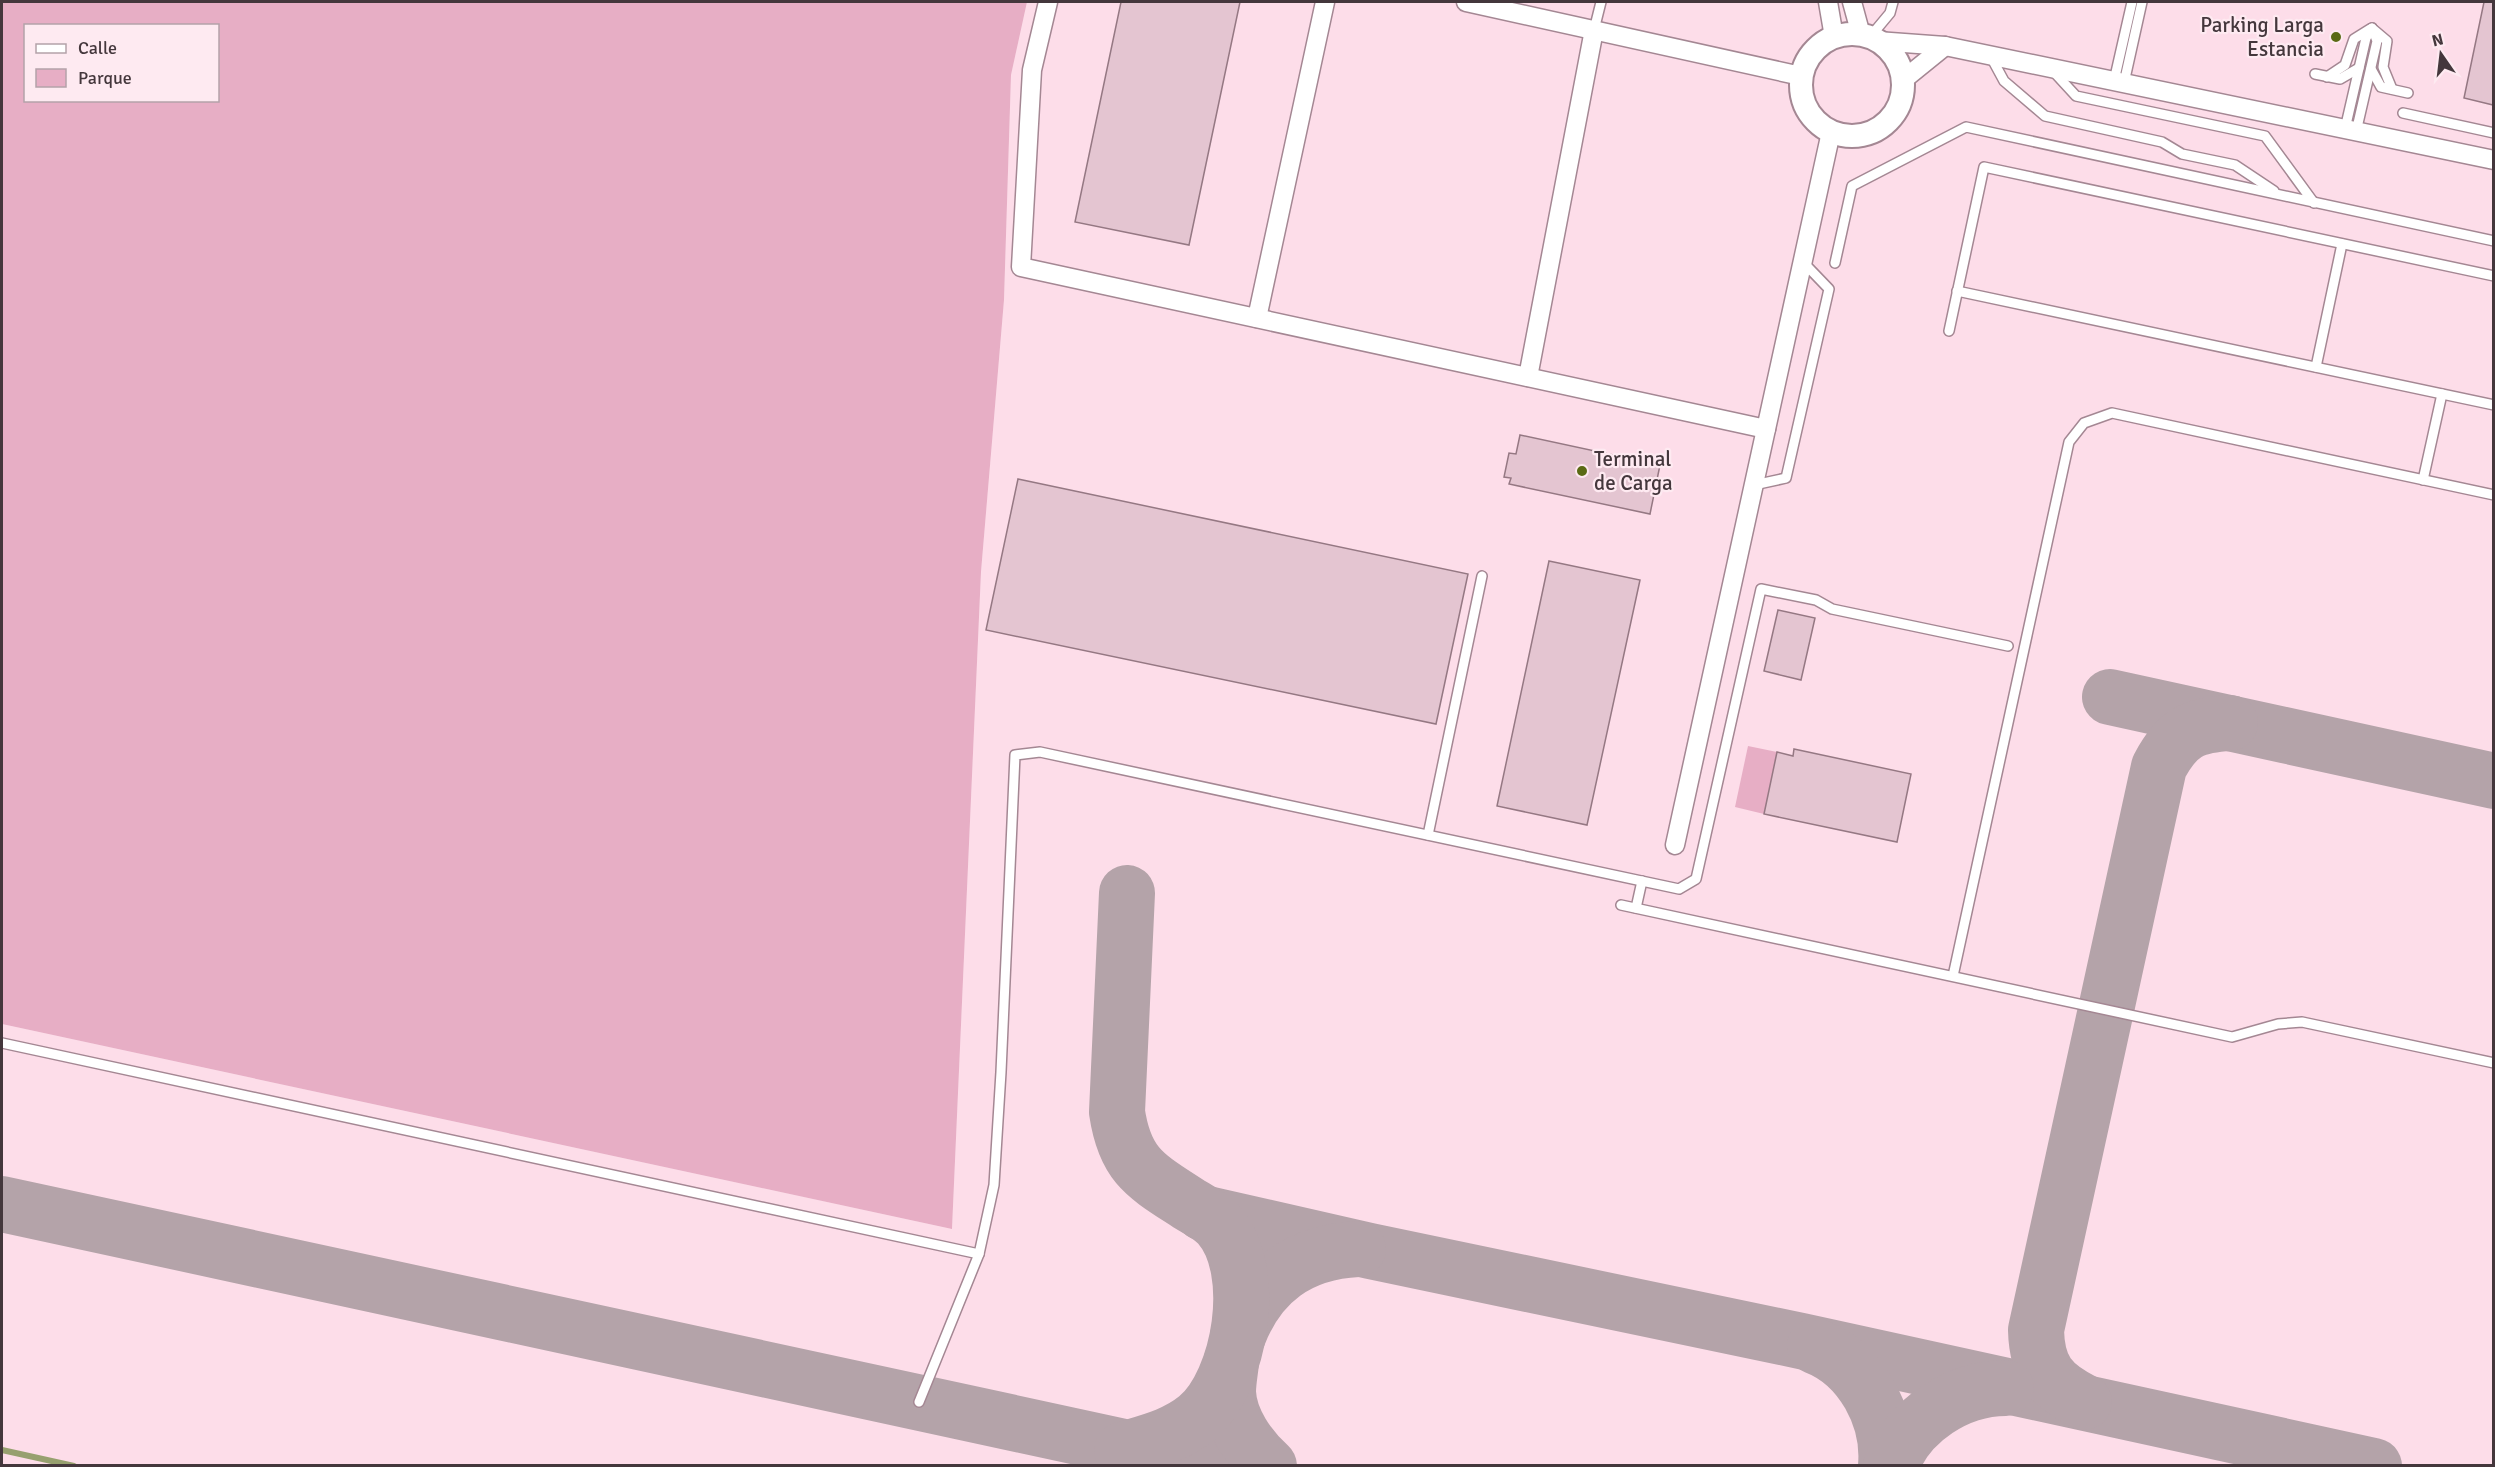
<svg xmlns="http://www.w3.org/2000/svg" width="2495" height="1467" font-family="Signika,sans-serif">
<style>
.built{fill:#fddde9}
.green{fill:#e7aec5;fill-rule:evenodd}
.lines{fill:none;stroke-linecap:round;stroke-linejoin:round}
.stream{stroke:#97a06f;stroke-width:6}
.taxiway{stroke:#b4a3a9;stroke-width:56}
.building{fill:#e4c5d1;stroke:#957883;stroke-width:1.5}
.service-casing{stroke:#a48793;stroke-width:12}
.minor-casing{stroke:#a48793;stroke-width:21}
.tertiary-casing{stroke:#a48793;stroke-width:26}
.service{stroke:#fff;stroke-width:9}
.minor{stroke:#fff;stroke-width:18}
.tertiary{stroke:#fff;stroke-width:22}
.poi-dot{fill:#5a6a14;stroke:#feeaf1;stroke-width:2}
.labels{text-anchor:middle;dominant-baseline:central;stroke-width:4.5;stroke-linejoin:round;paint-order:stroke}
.poi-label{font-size:21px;fill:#44373c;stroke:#feeaf1;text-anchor:end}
</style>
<rect width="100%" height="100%" fill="#feeaf1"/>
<path class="built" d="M1027 2H2493V1465L2 1466V1024L952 1229 981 572 1004 300 1011 75Z"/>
<g class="green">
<path d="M2 2H1027L1011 75 1004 300 981 572 952 1229 2 1024ZM26 26H218V100H26Z"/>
<path d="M1748 746 1777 752 1764 814 1735 807Z"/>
</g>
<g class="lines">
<path class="stream" d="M2 1450 74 1466"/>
<g class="taxiway">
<path d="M2110 697 2494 781"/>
<path d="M2 1204 1212 1466"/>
<path d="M1203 1213 1370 1251 1801 1341 2374 1466"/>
<path d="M1238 1336C1259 1281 1299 1252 1358 1249"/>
<path d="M1815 1346C1862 1364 1890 1418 1886 1466"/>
<path d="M1231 1363C1230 1372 1228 1382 1228 1392 1229 1420 1249 1448 1269 1466"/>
<path d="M2084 1402C2050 1385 2037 1369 2036 1330L2159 767C2177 733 2192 725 2230 723"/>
<path d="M1122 1450C1148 1442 1175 1436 1197 1418 1241 1381 1259 1270 1219 1225 1211 1216 1199 1210 1189 1204 1146 1176 1125 1166 1117 1112L1127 893"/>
<path d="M1891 1466C1908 1420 1958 1388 2006 1388"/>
</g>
</g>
<g class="building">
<path d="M1121 2H1240L1189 245 1075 222Z"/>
<path d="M2484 2H2493V105L2464 98Z"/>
<path d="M1520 435 1660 465 1650 514 1509 484 1511 478 1504 477 1509 453 1516 454Z"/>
<path d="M1018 479 1468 574 1436 724 986 630Z"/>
<path d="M1549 561 1640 580 1587 825 1497 806Z"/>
<path d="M1778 610 1815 618 1801 680 1764 671Z"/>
<path d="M1794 749 1911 774 1897 842 1764 814 1777 752 1793 756Z"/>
</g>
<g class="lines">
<g class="service-casing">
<g id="service">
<path d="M1594 30 1601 2"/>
<path d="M2374 30 2387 41 2383 67 2392 89"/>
<path d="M1870 37 1890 13 1893 2"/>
<path d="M1991 57 2004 81 2045 116 2162 142 2182 154 2235 165 2274 191"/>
<path d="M2371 69 2381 87 2408 93"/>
<path d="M2053 71 2076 96 2265 136 2314 203"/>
<path d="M2315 74 2340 79 2359 68"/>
<path d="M2327 77 2345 65 2354 39 2370 29"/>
<path d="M2114 81 2132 2"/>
<path d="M2124 83 2142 2"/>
<path d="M2403 113 2494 133"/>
<path d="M2345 129 2366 38 2372 28"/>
<path d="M2356 132 2377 41 2372 28"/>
<path d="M1835 263 1852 186 1966 127 2494 241"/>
<path d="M1957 291 2494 405"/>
<path d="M1949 331 1984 167 2494 276"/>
<path d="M2316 367 2342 244"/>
<path d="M2423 480 2442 394"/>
<path d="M1754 485 1786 478 1829 289 1803 262"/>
<path d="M1428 835 1482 576"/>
<path d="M1621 905 2232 1037 2278 1024 2302 1022 2494 1063"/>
<path d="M1636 908 1642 881"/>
<path d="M1953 976 2069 442 2084 423 2112 413 2494 495"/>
<path d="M2 1043 979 1254"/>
<path d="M919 1402 979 1254 994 1185 1001 1072 1015 755 1040 752 1679 889 1696 879 1761 589 1816 600 1832 609 2008 646"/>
</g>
</g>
<g class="minor-casing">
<g id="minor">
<path d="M1048 2 1032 70 1021 267 1766 429"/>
<path d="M1466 2 1801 76"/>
<path d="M1828 2 1834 37"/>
<path d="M1852 2 1861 35"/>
<path d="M1877 41 1945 46 2494 160"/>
<path d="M1903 80 1945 46"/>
<path d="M1257 318 1325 2"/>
<path d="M1528 377 1594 30"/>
<path d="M1675 845 1831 132"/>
</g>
</g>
<g class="tertiary-casing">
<circle id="tertiary" cx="1852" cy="85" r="51"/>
</g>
<use href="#service" class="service"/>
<use href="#minor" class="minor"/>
<use href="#tertiary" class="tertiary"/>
</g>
<g class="poi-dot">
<circle cx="2336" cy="37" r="6"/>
<circle cx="1582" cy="471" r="6"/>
</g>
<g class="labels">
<g class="poi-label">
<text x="2324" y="25">Parking Larga<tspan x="2324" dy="24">Estancia</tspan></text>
<text x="1594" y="459" text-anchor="start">Terminal<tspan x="1594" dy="24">de Carga</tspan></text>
</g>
</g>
<rect width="2495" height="1467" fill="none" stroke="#44373c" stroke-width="6"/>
<rect x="24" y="24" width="195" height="78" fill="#feeaf1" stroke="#b4a2a9" stroke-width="1.5"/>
<rect x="36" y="44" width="30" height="9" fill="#ffffff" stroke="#b4a2a9" stroke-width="1.5"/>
<text x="78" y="54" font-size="18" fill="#44373c">Calle</text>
<rect x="36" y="69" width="30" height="18" fill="#e7aec5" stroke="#b4a2a9" stroke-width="1.5"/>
<text x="78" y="84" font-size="18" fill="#44373c">Parque</text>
<g transform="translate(2441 54) rotate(346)" stroke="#feeaf1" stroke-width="4.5" paint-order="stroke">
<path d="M0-4.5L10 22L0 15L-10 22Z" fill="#44373c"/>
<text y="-9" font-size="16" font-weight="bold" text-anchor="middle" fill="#44373c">N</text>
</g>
</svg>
